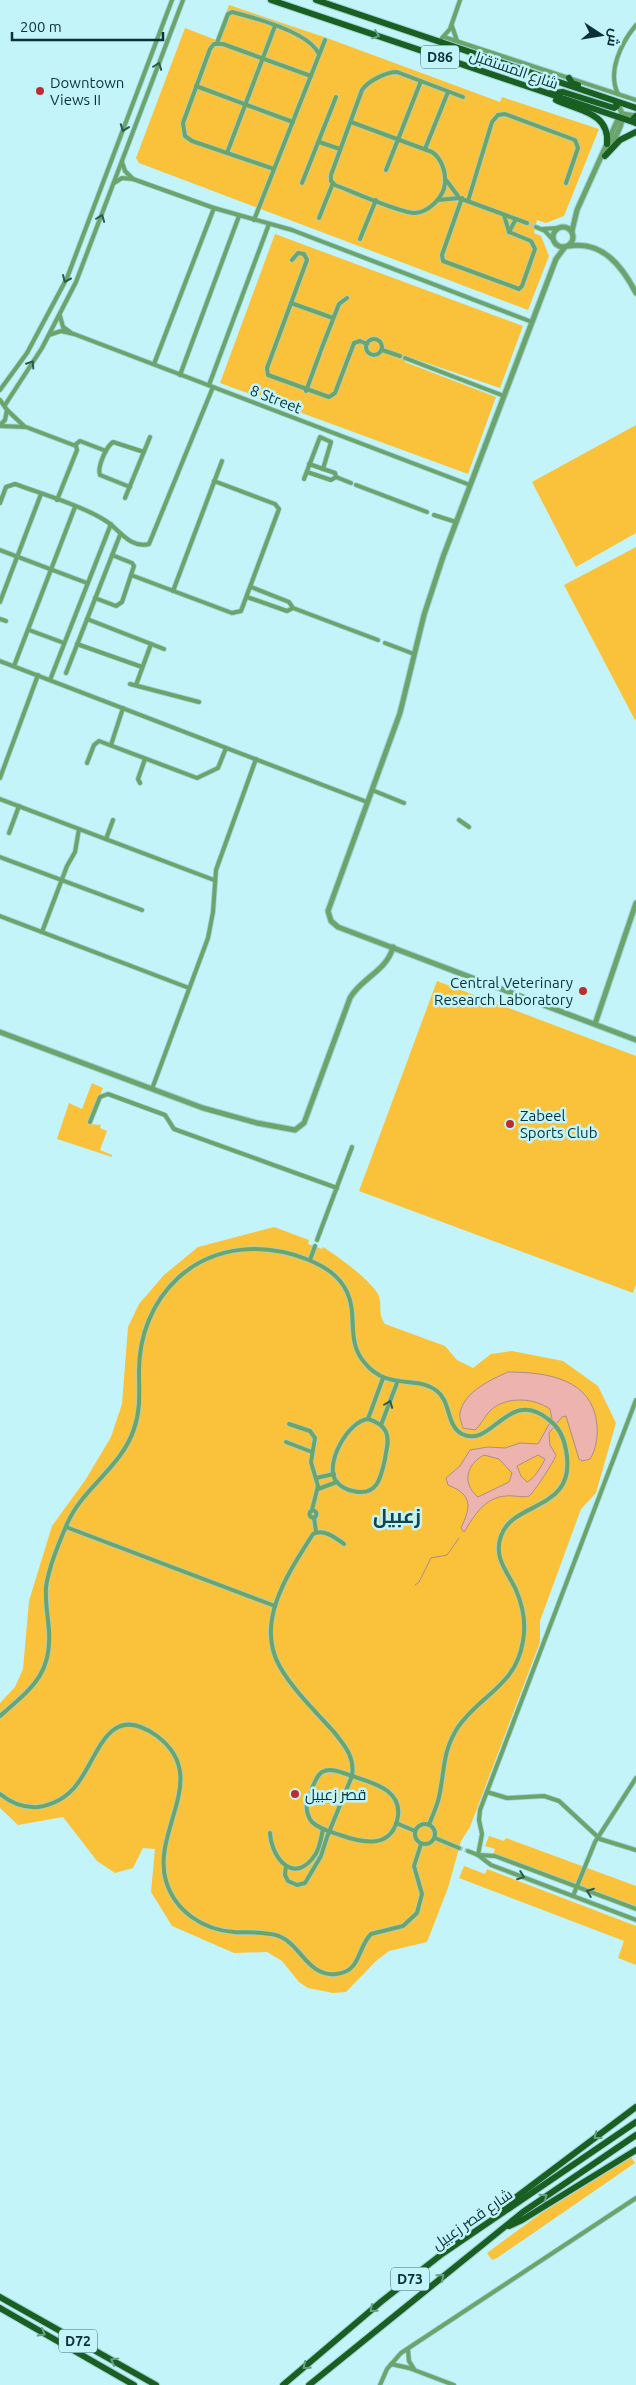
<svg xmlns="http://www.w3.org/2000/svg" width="636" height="2385" font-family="Ubuntu,Cairo,sans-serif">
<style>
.green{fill:#fac23a}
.water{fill:#edb4af;stroke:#a98d8b;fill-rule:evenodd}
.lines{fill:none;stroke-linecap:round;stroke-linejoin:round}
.stream{stroke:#a98d8b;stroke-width:1}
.minor-tunnel{stroke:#9dcdd3;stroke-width:4;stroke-dasharray:4 2;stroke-linecap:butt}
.minor-casing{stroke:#a1d1d7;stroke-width:5.5}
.tertiary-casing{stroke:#a1d1d7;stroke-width:7}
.primary-casing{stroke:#a1d1d7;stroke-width:8}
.minor{stroke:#6ba56c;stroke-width:4}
.tertiary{stroke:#6ba56c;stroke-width:5}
.primary{stroke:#1a5f22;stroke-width:6}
.oneway{stroke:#66a283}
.oneway2{stroke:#2c5a49}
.poi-dot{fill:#bc2d30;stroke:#c2f4fa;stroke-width:2}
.labels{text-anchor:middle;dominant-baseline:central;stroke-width:5;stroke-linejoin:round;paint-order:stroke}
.shield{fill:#c2f4fa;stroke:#416c71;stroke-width:1}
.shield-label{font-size:14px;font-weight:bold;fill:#0a3136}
.street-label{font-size:15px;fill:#0a3136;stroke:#c2f4fa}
.poi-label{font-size:15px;fill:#0a3136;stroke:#c2f4fa;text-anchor:start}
.district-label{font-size:20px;font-weight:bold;fill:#14454a;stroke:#c2f4fa}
</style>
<rect width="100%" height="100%" fill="#c2f4fa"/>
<g class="green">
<path d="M229 5 327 38 500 102 502 97 599 129 564 216 546 223 537 220 534 233 541 236 549 256 528 310 139 163 136 158 185 28 216 40Z"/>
<path d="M275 234 523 326 500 388 406 356 405 362 496 397 468 474 220 383Z"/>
<path d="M636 425V533L576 567 532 482Z"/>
<path d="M636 547V719L635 720 564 585Z"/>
<path d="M437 981 636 1056V1284L633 1293 359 1191Z"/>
<path d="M92 1083 103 1088 89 1124 101 1125 100 1128 107 1131 100 1150 112 1155V1157L57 1139 69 1103 82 1109Z"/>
<path d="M274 1227 309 1240 308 1244 322 1249 323 1247C339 1257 369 1279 378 1294 383 1305 377 1313 385 1324L445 1346 457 1360 473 1368 491 1354 512 1351 563 1361 598 1386 616 1423 596 1493 581 1509 540 1621V1642L470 1827 461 1841 448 1888 427 1942 389 1951 376 1961 346 1992 333 1993 308 1988 299 1982 282 1961 267 1952 234 1953 172 1926 151 1892 155 1849 143 1848 133 1868 115 1873 97 1861 63 1817 18 1825 0 1808V1703L15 1687 23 1669 29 1601 52 1526 86 1479 111 1437 122 1404 128 1327 139 1304 164 1275 198 1247Z"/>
<path d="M489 1836 504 1841 506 1838 636 1886V1906L493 1854 495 1849 485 1846Z"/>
<path d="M464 1866 485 1874 487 1869 636 1926V1965L618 1958 624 1941 459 1878Z"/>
<path d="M631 2157 635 2163 497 2258 492 2260 487 2253 540 2214Z"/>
</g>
<path class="water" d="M508 1372C545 1372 593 1378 597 1425 598 1436 596 1450 590 1459L582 1461 579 1459 566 1416 562 1417 549 1433 550 1445 556 1455C555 1460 533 1494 529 1496 523 1498 514 1495 506 1496 485 1497 474 1516 464 1532L461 1528C471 1507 473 1495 448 1485L446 1478 460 1466 470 1450 488 1447 505 1448 520 1443 538 1444 552 1419 550 1409C534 1398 508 1396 492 1409 485 1415 482 1424 475 1430L463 1428C462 1424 459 1417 460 1413 464 1392 490 1380 508 1372ZM484 1455 499 1459 512 1473 509 1482 478 1497C461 1483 467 1464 484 1455ZM538 1455 545 1459C541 1467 534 1479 527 1482L521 1476 517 1466Z"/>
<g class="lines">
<path class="stream" d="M415 1585 419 1582 431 1558 447 1555 459 1538"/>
<g class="minor-tunnel">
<path d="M527 223 536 227"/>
<path d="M307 1800 312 1788"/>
<path d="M459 1848 468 1851"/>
</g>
<g class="minor-casing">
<g id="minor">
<path d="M452 26 457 41"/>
<path d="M444 37 636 100"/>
<path d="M442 38 450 29 460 0"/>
<path d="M217 43 228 14 232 12C256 18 309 32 319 54"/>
<path d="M196 86 293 122"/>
<path d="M618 94C607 72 621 43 636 25"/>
<path d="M351 122 432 152C441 158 446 171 445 183 444 197 429 212 415 213 400 213 351 191 335 185L331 181V175L362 90C368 81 386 72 397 72L463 97"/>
<path d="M319 142 340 149"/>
<path d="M425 149 448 92"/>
<path d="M227 153 275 26"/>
<path d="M122 162 125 171 133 179"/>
<path d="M274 169 192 141 185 136 183 123 210 49 214 44H223L311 76"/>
<path d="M386 170 421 81"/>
<path d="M446 180 458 196"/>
<path d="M114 183 122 178 133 179 214 208 292 230 532 322"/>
<path d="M302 183 336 97"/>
<path d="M462 198 442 255 443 261 519 289 522 286 535 249 531 241 509 232 504 215"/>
<path d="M438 200 459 198 527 223"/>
<path d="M468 201 492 122 498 115 505 114 575 140 578 148 566 183"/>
<path d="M319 218 333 183"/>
<path d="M254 220 325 40"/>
<path d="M536 227 545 231 554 241"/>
<path d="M543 229 558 228"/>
<path d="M509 232 516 219"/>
<path d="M360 239 376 200"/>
<path d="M292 260 298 253 304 254 307 260 267 368 268 375 329 397 335 393 354 343 360 341 367 344"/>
<path d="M291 303 333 318"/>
<path d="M60 316 63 327 70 332"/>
<path d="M49 335 61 331 74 334 470 485"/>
<circle cx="374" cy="347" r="8"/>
<path d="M321 350 339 304 347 298"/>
<path d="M382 350 400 356"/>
<path d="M405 358 504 396"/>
<path d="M154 364 214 208"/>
<path d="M180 375 239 216"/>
<path d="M209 385 269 224"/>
<path d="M0 390 27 353 67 278 172 0"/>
<path d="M306 391 320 353"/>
<path d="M0 400 7 410 5 420 0 425"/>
<path d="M5 405 42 348 76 282 183 0"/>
<path d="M7 410 24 426"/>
<path d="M0 426 26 427 76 446 77 450 57 500"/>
<path d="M75 445 80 441 106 451"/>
<path d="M307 472 331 480 336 477 335 473 309 464"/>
<path d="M336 477 351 483"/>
<path d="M304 479 320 437 331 442 323 469"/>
<path d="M356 485 427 512"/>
<path d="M130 487 100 475C97 467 106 447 113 442L144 452"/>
<path d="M125 498 150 437"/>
<path d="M0 503 6 487 15 484C42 494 83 506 106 521 119 529 130 549 149 544L213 387"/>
<path d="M434 515 456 522"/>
<path d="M0 550 87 583"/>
<path d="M131 575 232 613 241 611 279 509 275 504 214 481"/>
<path d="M173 591 222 461"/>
<path d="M247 597 287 611 293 608 289 602 251 587"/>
<path d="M95 598 116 606 122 602 134 566 132 563 112 555"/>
<path d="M0 602 41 494"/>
<path d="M293 608 378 640"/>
<path d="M0 619 6 621"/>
<path d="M87 619 164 649"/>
<path d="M29 630 64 643"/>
<path d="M385 643 414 654"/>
<path d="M77 644 142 667"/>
<path d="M0 661 367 802"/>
<path d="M14 666 75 507"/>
<path d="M66 673 120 535"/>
<path d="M50 680 111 524"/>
<path d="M130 684 199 702"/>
<path d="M136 685 151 644"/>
<path d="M111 745 123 708"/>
<path d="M87 763 94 745 99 741 197 778 218 768 226 748"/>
<path d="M0 778 38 675"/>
<path d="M140 783 138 779 145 759"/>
<path d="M372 790 404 803"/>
<path d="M0 799 214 880"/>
<path d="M459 820 469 827"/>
<path d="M9 833 19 806"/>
<path d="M106 839 113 820"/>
<path d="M0 857 142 910"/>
<path d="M0 916 189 988"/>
<path d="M42 932 67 866 75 852 79 829"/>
<path d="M152 1089 208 938 213 912 216 870 256 759"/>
<path d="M90 1122 100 1097 108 1094 165 1115 174 1129 337 1188"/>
<path d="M317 1240 352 1147"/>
<path d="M310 1260 315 1246"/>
<path d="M368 1419C375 1421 383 1425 386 1432 390 1441 386 1450 385 1459 381 1478 377 1497 353 1491 347 1490 340 1486 336 1481 324 1464 348 1421 368 1419Z"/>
<path d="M368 1419 383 1378"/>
<path d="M289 1424 310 1431 315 1438 311 1462 318 1486 312 1510"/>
<path d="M381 1425 397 1383"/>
<path d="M286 1442 312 1452"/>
<path d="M316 1478 334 1474"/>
<path d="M318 1489 337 1482"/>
<circle cx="313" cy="1514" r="3.5"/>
<path d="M314 1517 316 1532"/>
<path d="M66 1527 275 1606"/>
<path d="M0 1716C29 1690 52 1676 49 1631 48 1617 45 1602 46 1587 49 1566 59 1543 67 1524 83 1487 121 1468 134 1429 141 1409 139 1391 139 1371 139 1336 152 1302 178 1278 214 1245 264 1242 309 1260 325 1267 339 1275 347 1292 358 1315 346 1341 364 1362 388 1392 415 1374 437 1391 451 1402 446 1425 462 1434 492 1449 508 1387 548 1419 558 1426 564 1438 566 1450 578 1512 513 1500 501 1536 493 1558 508 1572 516 1590 523 1606 526 1624 523 1641 516 1686 481 1694 458 1727 442 1752 445 1770 439 1797 437 1807 432 1816 429 1825"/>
<path d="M487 1792 507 1798 544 1796 559 1801 600 1839 636 1850"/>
<path d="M0 1794C11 1803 25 1808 38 1807 52 1805 65 1798 74 1788 98 1761 106 1699 157 1736 212 1777 151 1830 166 1881 175 1911 203 1930 234 1932 248 1933 265 1931 279 1936 301 1945 308 1977 336 1974 361 1972 357 1948 371 1934L403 1926 417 1913 422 1894 414 1866 421 1844"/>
<path d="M307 1800C306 1808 307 1816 312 1822 319 1829 331 1832 340 1835 360 1842 389 1850 397 1821 405 1790 373 1783 352 1776 343 1773 331 1767 322 1772 317 1775 315 1782 312 1788"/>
<path d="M396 1823 415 1831"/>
<circle cx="425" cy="1834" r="10"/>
<path d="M270 1833C272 1860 295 1885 315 1855 320 1848 321 1838 323 1829"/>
<path d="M435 1838 459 1848"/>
<path d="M468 1851 478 1855 495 1856 636 1909"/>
<path d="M478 1855 482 1834 479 1820 480 1810 636 1400"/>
<path d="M478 1855 491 1865 636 1920"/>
<path d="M286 1866 285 1875 288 1881 297 1885 305 1883 321 1856 327 1837 352 1776C355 1757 345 1746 334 1732 316 1712 294 1691 280 1667 254 1622 289 1572 313 1534 323 1528 336 1538 344 1544"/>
<path d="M573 1896 595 1842 636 1778"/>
<path d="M408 2350 409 2361 414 2369"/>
<path d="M391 2364 409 2368 454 2385"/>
<path d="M380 2385 387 2369 401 2353 636 2198"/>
</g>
</g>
<g class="tertiary-casing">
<g id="tertiary">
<path d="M608 150C616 135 631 117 615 102"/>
<circle cx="563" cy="237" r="10"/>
<path d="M572 231 577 210 619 117 623 114 636 116"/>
<path d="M569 246C603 241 622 266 636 293"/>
<path d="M565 247 556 259 443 557 424 615 400 713 328 911 331 921 338 927 636 1040"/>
<path d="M595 1024 636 903"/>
<path d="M0 1032 203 1108 257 1123 295 1130 304 1123 350 998C361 978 387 971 393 947"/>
</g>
</g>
<g class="primary-casing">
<g id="primary">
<path d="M271 0 636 123"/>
<path d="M316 0 636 108"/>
<path d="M569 78 572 83 578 85"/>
<path d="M551 93 563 92 614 108 617 106 616 103"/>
<path d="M556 100C578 111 610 112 607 144"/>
<path d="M636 123 633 119 636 116"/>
<path d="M605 156 620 140 636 132"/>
<path d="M503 2207 636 2107"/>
<path d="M509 2226 522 2220 636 2150"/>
<path d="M0 2297 156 2385"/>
<path d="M0 2308 134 2385"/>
<path d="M283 2385 382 2301 442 2254 636 2122"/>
<path d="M309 2385 523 2212 636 2135"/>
</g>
</g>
<use href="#minor" class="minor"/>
<use href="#tertiary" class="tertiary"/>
<use href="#primary" class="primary"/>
</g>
<defs><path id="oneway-chevron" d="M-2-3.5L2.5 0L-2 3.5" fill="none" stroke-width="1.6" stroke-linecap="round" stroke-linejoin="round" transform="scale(1.25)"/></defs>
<g class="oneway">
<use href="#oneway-chevron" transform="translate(376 35) rotate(19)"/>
<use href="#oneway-chevron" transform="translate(597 2136) rotate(143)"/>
<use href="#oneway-chevron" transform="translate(544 2197) rotate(-35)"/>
<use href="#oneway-chevron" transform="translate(441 2277) rotate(-39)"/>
<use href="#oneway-chevron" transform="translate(373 2309) rotate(139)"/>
<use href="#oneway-chevron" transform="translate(42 2333) rotate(30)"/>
<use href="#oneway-chevron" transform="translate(114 2361) rotate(-151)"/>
<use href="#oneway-chevron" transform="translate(306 2366) rotate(140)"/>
</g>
<g class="oneway2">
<use href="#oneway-chevron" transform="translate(158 66) rotate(-69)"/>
<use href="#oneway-chevron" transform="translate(124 128) rotate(110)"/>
<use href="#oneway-chevron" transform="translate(101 218) rotate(-69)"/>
<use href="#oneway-chevron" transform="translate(66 279) rotate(114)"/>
<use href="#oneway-chevron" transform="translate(31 364) rotate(-57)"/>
<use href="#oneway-chevron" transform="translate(389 1404) rotate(-69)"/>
<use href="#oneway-chevron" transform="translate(521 1876) rotate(21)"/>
<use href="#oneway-chevron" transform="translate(590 1892) rotate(-159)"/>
</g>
<g class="poi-dot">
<circle cx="40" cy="91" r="5"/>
<circle cx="583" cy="991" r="5"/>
<circle cx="510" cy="1124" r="5"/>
<circle cx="295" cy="1794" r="5"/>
</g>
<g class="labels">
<g class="shield">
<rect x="421" y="45.5" width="38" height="23" rx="4"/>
<rect x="391" y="2267.5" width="38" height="23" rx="4"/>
<rect x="59" y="2329.5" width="38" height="23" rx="4"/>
</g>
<g class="shield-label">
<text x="440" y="57">D86</text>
<text x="410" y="2279">D73</text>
<text x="78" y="2341">D72</text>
</g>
<g class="street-label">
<text transform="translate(514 69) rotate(19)">شارع المستقبل</text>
<text transform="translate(276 399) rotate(21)">8 Street</text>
<text transform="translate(472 2219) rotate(-35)">شارع قصر زعبيل</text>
</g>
<g class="poi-label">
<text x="50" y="82">Downtown<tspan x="50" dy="17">Views II</tspan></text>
<text x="573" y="982" text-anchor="end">Central Veterinary<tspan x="573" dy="17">Research Laboratory</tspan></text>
<text x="520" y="1115">Zabeel<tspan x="520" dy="17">Sports Club</tspan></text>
<text x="305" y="1794">قصر زعبيل</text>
</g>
<g class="district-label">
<text x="397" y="1515">زعبيل</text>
</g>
</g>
<g transform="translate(601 35) rotate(102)" stroke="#c2f4fa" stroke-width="4" paint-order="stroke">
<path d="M0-4L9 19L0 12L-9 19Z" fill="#0a3136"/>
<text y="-8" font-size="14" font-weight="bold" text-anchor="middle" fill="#0a3136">ش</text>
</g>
<path d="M12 32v8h151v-8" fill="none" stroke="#0a3136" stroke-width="2.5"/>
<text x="20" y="32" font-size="15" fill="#0a3136" stroke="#c2f4fa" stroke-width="4" paint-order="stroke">200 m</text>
</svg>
